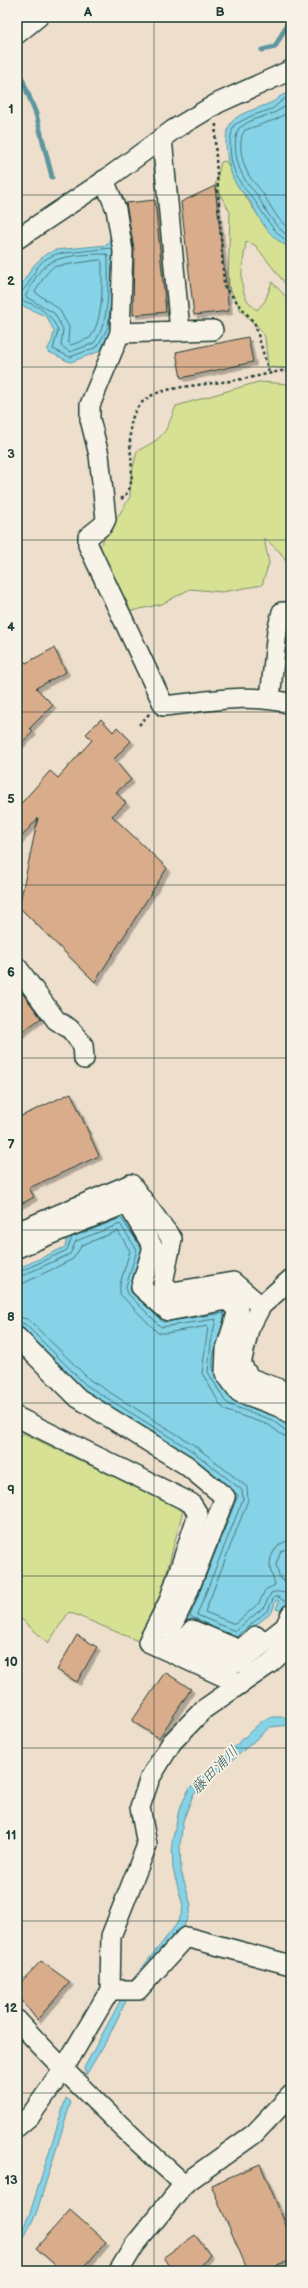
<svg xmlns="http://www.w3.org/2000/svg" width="308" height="2288" font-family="'Balsamiq Sans','Klee One',sans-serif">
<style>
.green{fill:#d6e194;stroke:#7a8f64}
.water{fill:#86d2e6;stroke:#5d969f}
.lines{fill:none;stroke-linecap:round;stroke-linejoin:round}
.shore{stroke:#48797b;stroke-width:1}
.stream{stroke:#5d969f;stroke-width:5}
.building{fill:#d9ac8b;stroke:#1f3d34;filter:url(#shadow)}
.minor-casing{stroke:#1f3d34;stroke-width:22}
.path{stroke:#1f3d34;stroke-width:2.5;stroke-dasharray:3 3;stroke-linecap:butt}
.minor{stroke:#f7f3e8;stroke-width:19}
.grid{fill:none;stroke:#1f3d34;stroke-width:1;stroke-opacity:0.55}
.labels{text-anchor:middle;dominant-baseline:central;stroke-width:3.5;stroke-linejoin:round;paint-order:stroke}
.water-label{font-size:15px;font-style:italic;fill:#345b58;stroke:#f7f3e8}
.neatline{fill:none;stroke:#1f3d34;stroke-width:1.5}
.grid-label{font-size:13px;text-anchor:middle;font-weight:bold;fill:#1f3d34}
</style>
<defs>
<filter id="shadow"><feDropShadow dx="3.5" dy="3.5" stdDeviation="0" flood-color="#0004"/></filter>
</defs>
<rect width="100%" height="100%" fill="#eedecc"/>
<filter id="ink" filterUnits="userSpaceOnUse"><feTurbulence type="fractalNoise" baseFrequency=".025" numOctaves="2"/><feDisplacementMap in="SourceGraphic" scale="8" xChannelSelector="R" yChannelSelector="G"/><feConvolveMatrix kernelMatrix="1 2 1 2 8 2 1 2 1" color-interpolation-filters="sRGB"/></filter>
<g filter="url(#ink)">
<g class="green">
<path d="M226 161 236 183 266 227 274 237 291 249V291L255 245 246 242C243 266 234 294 257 310L265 301 272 282 291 302V369L268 367 265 337 259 328 241 311 228 285 230 212 215 186 221 162Z"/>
<path d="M258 382 291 384V569L280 552 264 538 269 563 262 585 222 592 190 589 162 604 131 611 121 596 100 546 130 497 131 476 137 451C165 437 165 434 176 406Z"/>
<path d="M23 1433 183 1510 159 1602 138 1641 69 1612 48 1643 17 1615V1440Z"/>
</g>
<g class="water">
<path d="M285 94 287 95 291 94V248C285 245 278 241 273 236 263 227 257 213 250 201 246 195 240 190 236 184 228 171 221 136 231 123 240 110 266 108 279 98V97Z"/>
<path d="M115 226 112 328 100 351 71 362C63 360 56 354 48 352L47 350 52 341 54 331 47 317 17 303V291L34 265 46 254 55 250 107 245Z"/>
<path d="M123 1212 147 1249 134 1289 224 1308 229 1312 220 1343 277 1412 291 1424V1557L288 1556 285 1566 289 1567 286 1573 291 1574V1599L284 1612 276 1609 279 1601 276 1600 272 1612 235 1642 184 1619 234 1495 185 1457 80 1392 17 1329V1269L65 1247 68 1234Z"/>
<path d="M272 1717H291V1725L270 1727 193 1795 183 1821 180 1845 181 1871 191 1905 188 1918 182 1929 127 1999 108 2038 86 2075 84 2068 130 1983 176 1925 182 1913 183 1906 173 1869 172 1842 179 1810 189 1789 262 1721Z"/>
<path d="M66 2098 71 2102 36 2214 17 2251V2241L30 2213Z"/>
</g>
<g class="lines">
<g class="shore">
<path d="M291 98 284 99 272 109 251 116 234 125C227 142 230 167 240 182 243 188 248 192 252 197 266 216 270 230 291 244"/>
<path d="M291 103 274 113 252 120 239 128C232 143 236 164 244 178 247 185 253 189 257 195 267 212 274 227 291 238"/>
<path d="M291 110 277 119 245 130C236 141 243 167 250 177 253 182 258 186 262 192 271 206 277 221 291 230"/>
<path d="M106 254 108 256C108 284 111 319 94 343L70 352 61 346 63 329 54 313 26 297V295C32 286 36 273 45 266 57 255 90 254 106 254Z"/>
<path d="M100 260 102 262C102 285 104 318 90 338L71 345 68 342 69 327 59 309 35 292 46 274 53 267Z"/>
<path d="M17 293C28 292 33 271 40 264 44 259 50 257 56 254L112 248"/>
<path d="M17 300C35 302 52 314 58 331L53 349 70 357 97 347 108 327 110 308"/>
<path d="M17 1273 67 1250 72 1237 121 1218 141 1247"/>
<path d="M17 1278 70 1254 76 1241 120 1224 137 1250 126 1286V1292L161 1327 216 1319 211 1342 208 1372 225 1401 230 1405 272 1420 285 1430 291 1432"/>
<path d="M17 1284 24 1283 73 1259 82 1245 118 1231 130 1251 120 1284V1294L158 1333H166L208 1326 202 1373 221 1406 227 1411 269 1425 282 1435 291 1438"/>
<path d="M139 1299 163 1322 224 1313C225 1329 206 1358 215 1375"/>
<path d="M17 1316 29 1320 90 1380 194 1445 247 1487 248 1500 205 1612 235 1624 259 1603 265 1590 275 1585C274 1579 270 1573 270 1566 270 1553 278 1541 291 1541"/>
<path d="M17 1322 25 1324 86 1385 191 1450 242 1490 243 1499 197 1615 235 1631 264 1607 271 1593C278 1590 284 1594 291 1593"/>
<path d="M207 1469 238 1495 190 1616 211 1626"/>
<path d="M291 1547 281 1551 276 1565 280 1579 291 1583"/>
<path d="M236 1637 268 1610 274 1597H279L284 1601 291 1599"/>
</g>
<g class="stream">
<path d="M262 50 275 47 291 17"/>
<path d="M17 66 36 114 52 177"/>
</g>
</g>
<g class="building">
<path d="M215 186 229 311 194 315 181 202Z"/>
<path d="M155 200 166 312 133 315 134 249 126 203Z"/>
<path d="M248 337 253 362 181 378 176 352Z"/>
<path d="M54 648 66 672 36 688 53 705 30 728 33 732 17 747V655L26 663Z"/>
<path d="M101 719 113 732 117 727 131 741 114 759 131 780 116 792 126 803 112 816 167 868 95 982 19 907 38 818 17 842V808L50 771 58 778 92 740 86 734Z"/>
<path d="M17 986 41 1018 17 1036Z"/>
<path d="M71 1093 99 1156 29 1188 34 1197 17 1206V1118Z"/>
<path d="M77 1635 97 1647 77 1682 57 1670Z"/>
<path d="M165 1672 191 1689 159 1738 132 1721Z"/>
<path d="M41 1961 70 1982 37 2020 17 1994V1986Z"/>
<path d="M260 2164 291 2237V2260L266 2271H248L211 2185Z"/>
<path d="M70 2210 106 2242 81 2271H62L36 2248Z"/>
<path d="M195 2235 210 2255 197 2271H173L164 2257Z"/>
</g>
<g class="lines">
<g class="minor-casing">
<g id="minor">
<path d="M17 34 38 17"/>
<path d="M162 138 180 331"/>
<path d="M104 180 116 209 123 251 120 333 90 405V419L99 455 106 519 103 525 88 537V545L164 706C206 702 251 692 291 704"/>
<path d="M17 239 101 183 173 130 218 103 291 70"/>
<path d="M120 333 213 330"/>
<path d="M270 699 277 631 282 612H291"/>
<path d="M17 967 56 1020 70 1029 83 1045 84 1059"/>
<path d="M17 1232 131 1184 172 1239 163 1283 172 1292 233 1282 261 1306"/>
<path d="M17 1248 127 1203 153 1247 141 1287 168 1311 227 1300 238 1310 226 1349 225 1373 239 1392 282 1408 291 1415"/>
<path d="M291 1279 261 1306 249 1329 241 1364 250 1378 285 1391 291 1395"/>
<path d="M17 1337 78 1398 186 1465 225 1497 186 1597 169 1632 230 1661 239 1663 285 1627 291 1614"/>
<path d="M17 1417 191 1503 198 1514 169 1601 148 1642 240 1684"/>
<path d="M192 1630 240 1650 256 1636"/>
<path d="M110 1990H138L186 1937 291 1965"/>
<path d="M17 2020C70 2078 126 2132 184 2184"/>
<path d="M17 2127 31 2115 63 2070 110 1990 111 1936 147 1845 140 1807 150 1778 172 1742 204 1709 268 1665 291 1645"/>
<path d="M119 2271 134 2246 184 2184 254 2134 291 2095"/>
</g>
</g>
<g class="path">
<path d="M216 124 215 142 224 286 255 324 269 373"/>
<path d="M121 499C149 479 109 422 149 397 165 386 215 384 236 380 251 378 266 374 281 371H291"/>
<path d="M139 725 150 713"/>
</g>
<use href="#minor" class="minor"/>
</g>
</g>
<path class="grid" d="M154 17V2271M17 195H291M17 367H291M17 540H291M17 712H291M17 885H291M17 1058H291M17 1230H291M17 1403H291M17 1576H291M17 1748H291M17 1921H291M17 2093H291"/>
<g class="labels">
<g class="water-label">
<text transform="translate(215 1770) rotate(-45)">藤田浦川</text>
</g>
</g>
<rect width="308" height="2288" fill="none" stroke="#f7f3e8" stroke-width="44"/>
<rect x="22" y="22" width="264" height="2244" class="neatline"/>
<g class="grid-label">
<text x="88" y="16">A</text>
<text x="220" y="16">B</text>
<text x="11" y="113">1</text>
<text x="11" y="285">2</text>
<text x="11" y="458">3</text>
<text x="11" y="631">4</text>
<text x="11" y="803">5</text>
<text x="11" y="976">6</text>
<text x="11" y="1149">7</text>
<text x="11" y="1321">8</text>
<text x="11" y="1494">9</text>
<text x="11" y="1666">10</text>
<text x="11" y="1839">11</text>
<text x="11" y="2012">12</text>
<text x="11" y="2184">13</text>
</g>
</svg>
